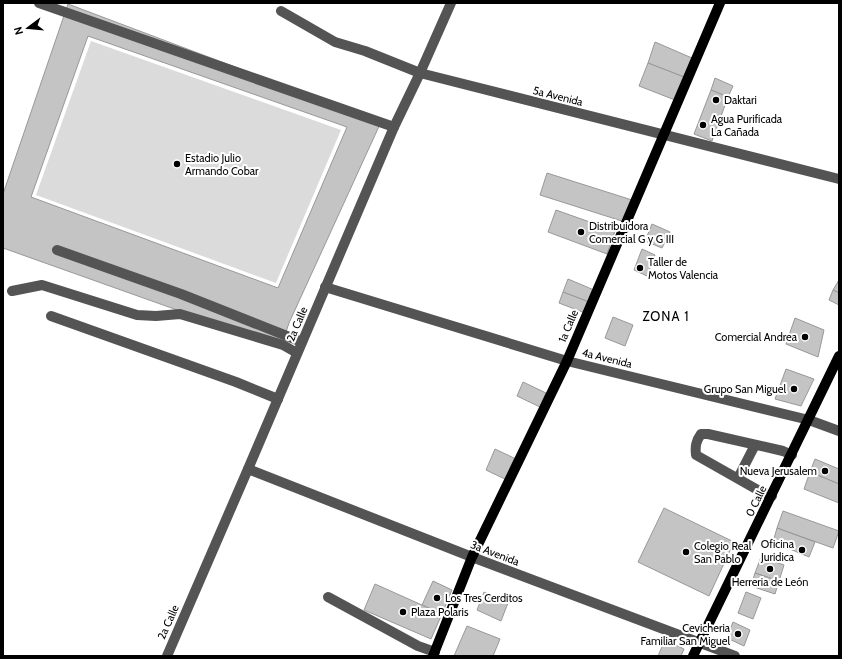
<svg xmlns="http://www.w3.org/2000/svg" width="842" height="659" font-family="Cabin,sans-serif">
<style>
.green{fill:#dbdbdb}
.building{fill:#c4c4c4;stroke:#989898;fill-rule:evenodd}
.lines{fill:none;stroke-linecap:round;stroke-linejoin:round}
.minor{stroke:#545454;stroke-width:10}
.major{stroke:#000;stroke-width:10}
.poi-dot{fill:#000;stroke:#fff;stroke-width:1.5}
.labels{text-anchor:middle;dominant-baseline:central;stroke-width:4;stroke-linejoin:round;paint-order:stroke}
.street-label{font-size:11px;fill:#000;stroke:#fff}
.poi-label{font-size:11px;fill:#000;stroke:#fff;text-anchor:start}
.quarter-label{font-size:13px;letter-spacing:1px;fill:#000;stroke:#fff}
</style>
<rect width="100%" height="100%" fill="#fff"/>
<path class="green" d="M91 41 341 130 276 283 36 195Z"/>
<g class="building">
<path d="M68 4 381 122 289 323 281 347 3 248V194ZM88 36 347 127 278 288 31 197Z"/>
<path d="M655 42 692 58 684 77 648 63Z"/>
<path d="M648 63 684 77 675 100 639 86Z"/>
<path d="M715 78 733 86 728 97 711 90Z"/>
<path d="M711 90 728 97 712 141 694 134Z"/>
<path d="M547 173 632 200 625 222 540 195Z"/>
<path d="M556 210 615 231 607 254 548 232Z"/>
<path d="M652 224 670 232 662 248 645 241Z"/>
<path d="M642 249 655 255 647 276 634 270Z"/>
<path d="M568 279 594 290 589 302 563 292Z"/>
<path d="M839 280V293L833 290Z"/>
<path d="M833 290 839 293V305L829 300Z"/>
<path d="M563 292 589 302 585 313 559 303Z"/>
<path d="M613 317 633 325 625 346 605 338Z"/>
<path d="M795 318 824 330 818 357 786 344Z"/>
<path d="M786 369 814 379 801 406 775 399Z"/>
<path d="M523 382 546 393 540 407 517 396Z"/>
<path d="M495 449 516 459 507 480 486 470Z"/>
<path d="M815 459 839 469V484L810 472Z"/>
<path d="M810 472 839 484V503L804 489Z"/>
<path d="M664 508 734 542 709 596 638 562Z"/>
<path d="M783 511 839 531 833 548 777 528Z"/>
<path d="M777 528 815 542 809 557 773 542Z"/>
<path d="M761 557 784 565 779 581 755 573Z"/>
<path d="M755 573 779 581 775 594 751 586Z"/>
<path d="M433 581 452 590 442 614 422 605Z"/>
<path d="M375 584 442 614 431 639 364 610Z"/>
<path d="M484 592 508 603 501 621 477 610Z"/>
<path d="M746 592 761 598 753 619 738 613Z"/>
<path d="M733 622 750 630 744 646 727 638Z"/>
<path d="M467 626 500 639 493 656H454Z"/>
<path d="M665 640 684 649 681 656H658Z"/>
</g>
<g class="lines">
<g class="minor">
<path d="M39 3 394 127"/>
<path d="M281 11 335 42 365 51 420 73 839 179"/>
<path d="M57 250 181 294 302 342"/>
<path d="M325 287 567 361 809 420 839 431"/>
<path d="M12 291 42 285 137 315 156 316 180 314 283 345 297 353"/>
<path d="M51 316 236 382 278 399"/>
<path d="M248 469 472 557 735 656"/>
<path d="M738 478 755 445"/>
<path d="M772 496 763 493 696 455C695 446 696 441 701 434H708L783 451 792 455"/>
<path d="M328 597 418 646 435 652"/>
<path d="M167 656 248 469 394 127 420 73 451 3"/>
</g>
<g class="major">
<path d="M433 656 472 557 567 361 720 3"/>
<path d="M693 656 839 356"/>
</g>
</g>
<g class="poi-dot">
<circle cx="716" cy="100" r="4"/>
<circle cx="703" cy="125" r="4"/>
<circle cx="177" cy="164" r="4"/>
<circle cx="581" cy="232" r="4"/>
<circle cx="640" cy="268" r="4"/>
<circle cx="805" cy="337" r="4"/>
<circle cx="794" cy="389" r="4"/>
<circle cx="825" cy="471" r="4"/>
<circle cx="802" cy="550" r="4"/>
<circle cx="686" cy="552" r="4"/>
<circle cx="770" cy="569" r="4"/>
<circle cx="437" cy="598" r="4"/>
<circle cx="403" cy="612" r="4"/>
<circle cx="738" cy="634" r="4"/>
</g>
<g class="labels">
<g class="street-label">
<text transform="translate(558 96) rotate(14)">5a Avenida</text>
<text transform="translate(297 324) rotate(-67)">2a Calle</text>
<text transform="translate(568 326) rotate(-67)">1a Calle</text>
<text transform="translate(607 358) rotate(14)">4a Avenida</text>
<text transform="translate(756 501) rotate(-64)">0 Calle</text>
<text transform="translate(495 553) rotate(21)">3a Avenida</text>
<text transform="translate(168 622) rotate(-66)">2a Calle</text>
</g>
<g class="poi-label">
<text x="724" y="100">Daktari</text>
<text x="711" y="119">Agua Purificada<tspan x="711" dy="13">La Cañada</tspan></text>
<text x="185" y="158">Estadio Julio<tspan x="185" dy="13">Armando Cobar</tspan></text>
<text x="589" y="226">Distribuidora<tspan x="589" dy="13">Comercial G y G III</tspan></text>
<text x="648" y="262">Taller de<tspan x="648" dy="13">Motos Valencia</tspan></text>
<text x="797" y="337" text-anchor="end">Comercial Andrea</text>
<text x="786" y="389" text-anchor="end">Grupo San Miguel</text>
<text x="817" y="471" text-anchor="end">Nueva Jerusalem</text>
<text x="794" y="544" text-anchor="end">Oficina<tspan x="794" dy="13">Juridica</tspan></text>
<text x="694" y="546">Colegio Real<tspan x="694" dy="13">San Pablo</tspan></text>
<text x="770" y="582" text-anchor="middle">Herreria de León</text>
<text x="445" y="598">Los Tres Cerditos</text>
<text x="411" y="612">Plaza Polaris</text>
<text x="730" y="628" text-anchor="end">Cevicheria<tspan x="730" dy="13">Familiar San Miguel</tspan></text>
</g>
<g class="quarter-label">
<text x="666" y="316">ZONA 1</text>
</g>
</g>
<rect width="842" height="659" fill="none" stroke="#000000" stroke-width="8"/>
<g transform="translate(28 28) rotate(254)" stroke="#ffffff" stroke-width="3" paint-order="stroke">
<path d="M0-3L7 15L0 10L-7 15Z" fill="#000000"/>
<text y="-6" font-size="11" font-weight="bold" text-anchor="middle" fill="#000000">N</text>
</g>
</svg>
